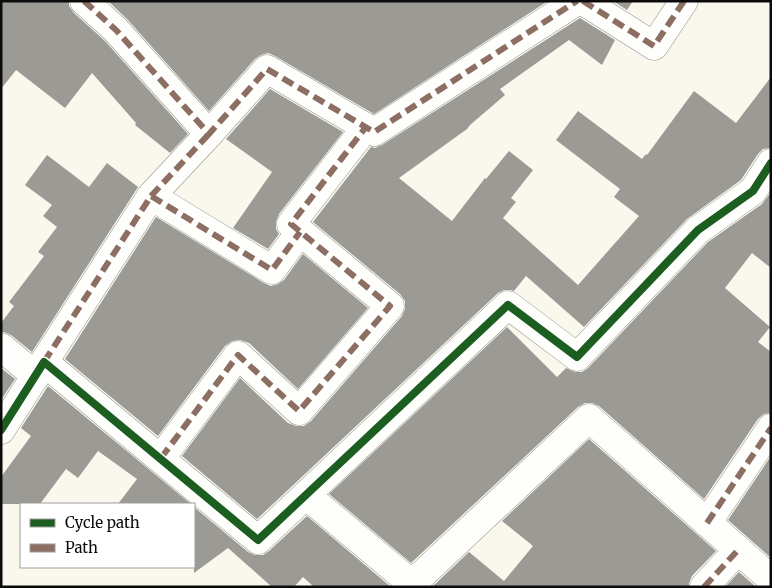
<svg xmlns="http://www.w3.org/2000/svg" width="772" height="588" font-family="Merriweather,serif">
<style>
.building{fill:#9c9a94}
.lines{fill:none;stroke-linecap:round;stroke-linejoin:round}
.street-casing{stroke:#93928d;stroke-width:29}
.street{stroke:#fefefc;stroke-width:28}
.quiet{stroke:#8d6e63;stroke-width:6;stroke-dasharray:12 6;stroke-linecap:butt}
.cycleway-casing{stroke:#fff;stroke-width:11}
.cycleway{stroke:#1b5e20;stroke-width:8}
</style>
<rect width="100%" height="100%" fill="#faf8ed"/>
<g class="building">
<path d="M1 1H69V6L74 13 105 41 188 134 170 153 135 125 136 123 92 73 65 108 16 70 1 89Z"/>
<path d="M108 1H548L374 114 275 56 268 53 261 55 255 59 209 111 128 20Z"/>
<path d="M613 1H633L627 10Z"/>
<path d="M580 18 615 40 602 65 569 40 500 89 505 95 470 125 467 129 399 178 452 221 485 178 486 179 509 151 533 170 511 198 516 202 503 218 578 285 639 216 614 197 620 189 556 140 578 111 642 159 646 154 647 155 694 91 736 123 771 77V148L763 149 758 154 741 180 687 219 584 327 526 276 514 291 510 290H504L498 293 257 519 182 456 240 378 288 423 296 426H304L311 421 402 316 405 309V301L400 294 313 222 371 147 375 148 382 145Z"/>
<path d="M270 89 343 132 279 214 276 222V229L279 234 268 249 233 228 272 172 226 139Z"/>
<path d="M47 155 89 187 107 163 138 187 32 352 11 335 4 332H1V323L14 306 9 302 44 256 38 252 57 227 43 216 52 205 25 185Z"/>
<path d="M771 192V268L752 253 725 288 770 327 758 342 771 352V413L764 414 758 419 704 499 599 406 592 403H585L578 407 411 563 329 494 507 327 557 377 566 368 575 372H582L588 368 708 242 762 204Z"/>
<path d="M156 217 264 283 271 286 278 284 284 280 303 254 368 308 298 389 249 343 240 340 232 341 225 346 158 436 65 359Z"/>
<path d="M1 368 15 379 1 400Z"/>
<path d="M48 386 191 504H118L137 479 98 451 78 478 66 469 40 504H1V477L31 436 21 428Z"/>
<path d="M589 439 716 551 692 576 689 583V587H432L469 552 504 581 533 546 502 521Z"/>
<path d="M771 456V558L728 520Z"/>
<path d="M194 507 248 552 255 555H263L269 551 307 516 391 587H314L303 577 294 587H272L228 548 194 573Z"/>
<path d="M739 572 756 587H725Z"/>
</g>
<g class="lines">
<g class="street-casing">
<g id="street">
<path d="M84 1 116 30 209 134 267 69 374 132 577 1"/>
<path d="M583 1 654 46 684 1"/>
<path d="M151 196 209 134"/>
<path d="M1 347 36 376"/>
<path d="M44 362 151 196 272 270 300 232"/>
<path d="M1 430 44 362 258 540 508 305 577 357 698 230 753 191 771 163"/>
<path d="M161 458 238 355 299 411 390 306 291 224 366 127"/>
<path d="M306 495 412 584 589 418 771 579"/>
<path d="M707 523 771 428"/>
<path d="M704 587 738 550"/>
</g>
</g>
<use href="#street" class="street"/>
<g class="quiet">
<path d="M84 1 116 30 209 134 267 69 374 132 577 1"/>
<path d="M583 1 654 46 684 1"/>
<path d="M151 196 209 134"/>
<path d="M44 362 151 196 272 270 300 232"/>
<path d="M161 458 238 355 299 411 390 306 291 224 366 127"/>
<path d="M707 523 771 428"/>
<path d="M704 587 738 550"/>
</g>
<g class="cycleway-casing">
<path id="cycleway" d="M1 430 44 362 258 540 508 305 577 357 698 230 753 191 771 163"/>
</g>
<use href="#cycleway" class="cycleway"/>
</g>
<rect width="772" height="588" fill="none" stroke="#0b0b0b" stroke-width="5"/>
<rect x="20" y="503" width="175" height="65" fill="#ffffff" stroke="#9d9d9d"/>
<rect x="30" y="519" width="25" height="8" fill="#1b5e20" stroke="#9d9d9d"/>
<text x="65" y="528" font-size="15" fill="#0b0b0b">Cycle path</text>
<rect x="30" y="544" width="25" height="8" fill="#8d6e63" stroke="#9d9d9d"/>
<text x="65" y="553" font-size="15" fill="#0b0b0b">Path</text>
</svg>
